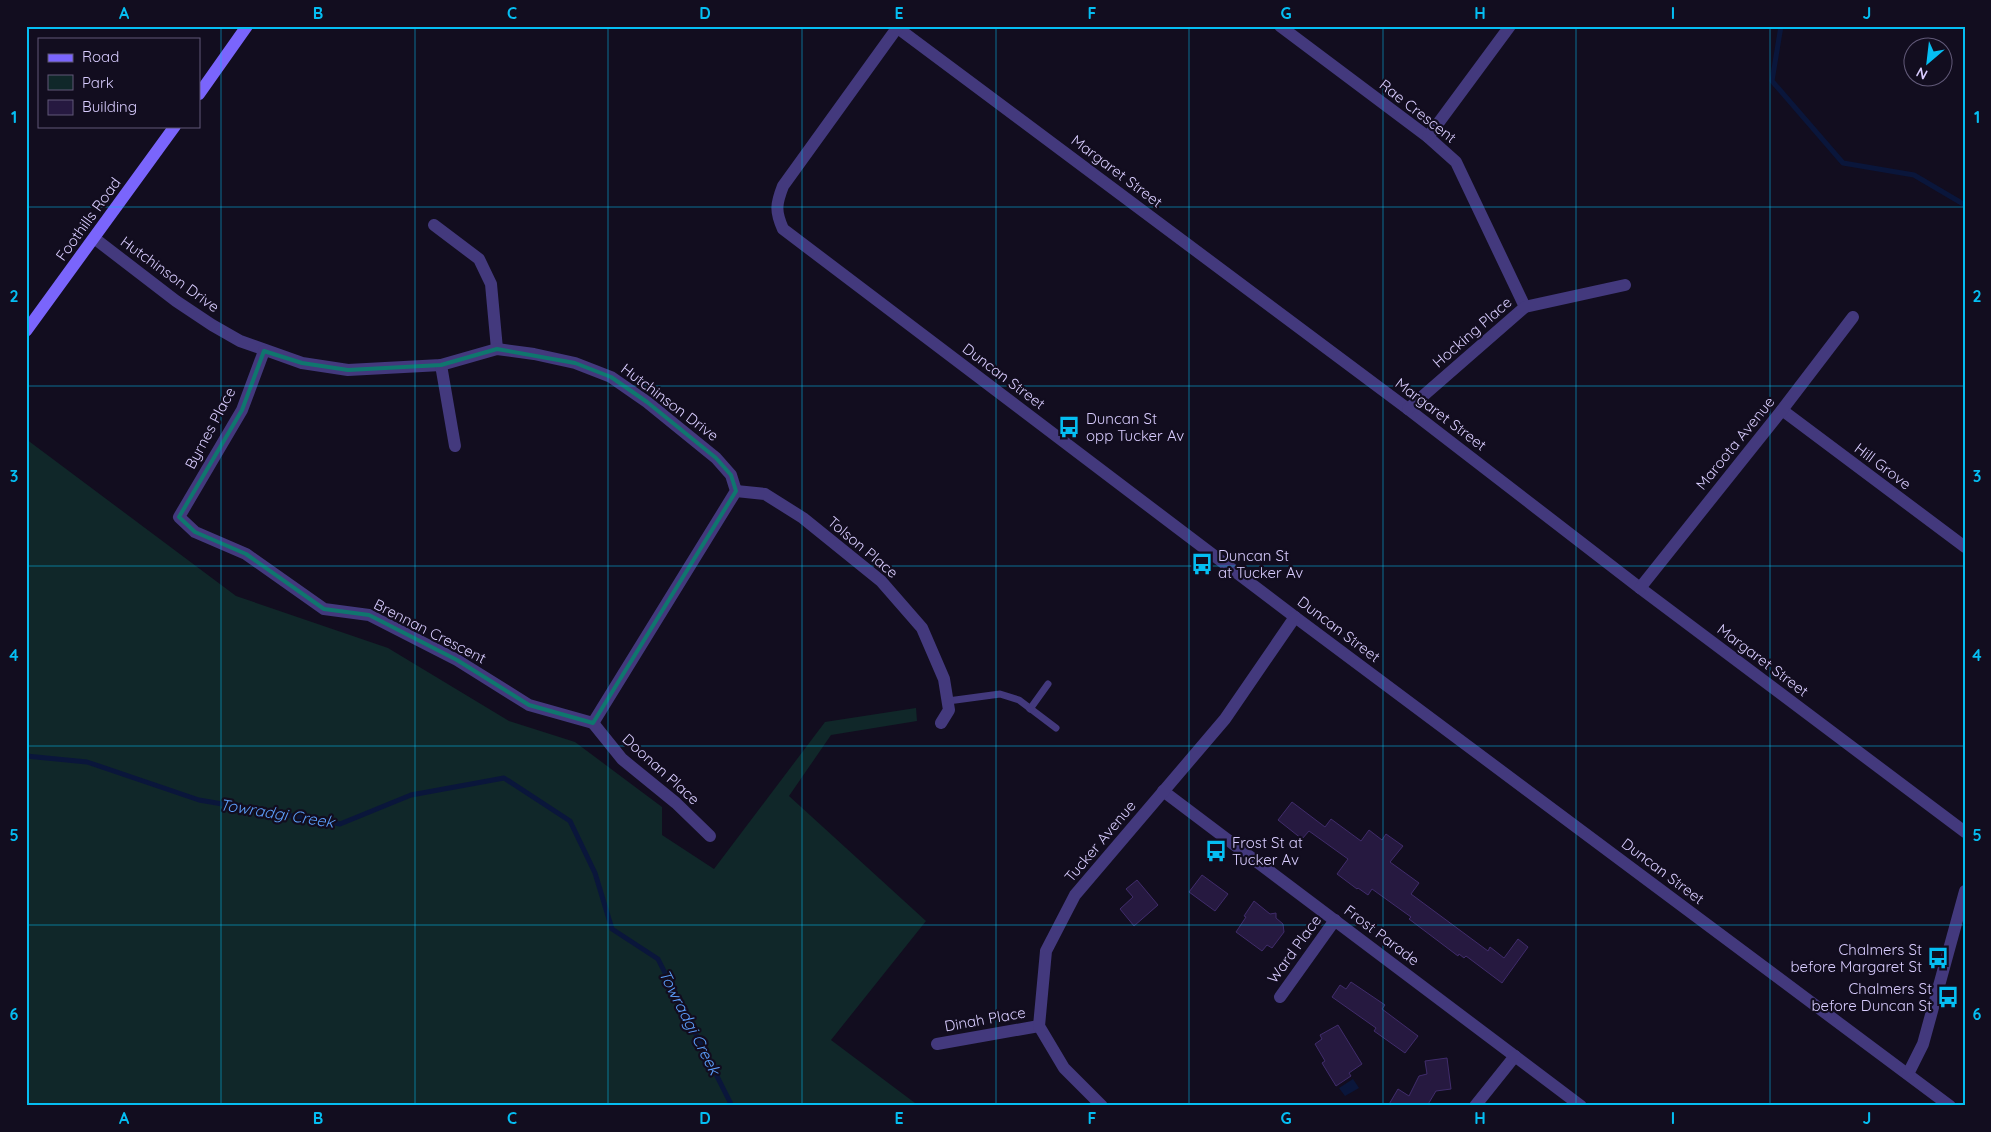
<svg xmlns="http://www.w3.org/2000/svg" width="1991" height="1132" font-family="Quicksand,sans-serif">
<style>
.green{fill:#102729}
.water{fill:#0a163b}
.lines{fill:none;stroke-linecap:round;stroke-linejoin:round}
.stream{stroke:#0a163b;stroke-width:5}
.building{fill:#261940;stroke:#402c6b}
.service{stroke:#43397d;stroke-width:7}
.minor{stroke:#43397d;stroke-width:12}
.secondary{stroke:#7a65fc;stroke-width:12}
.marked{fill:none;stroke:#0f766e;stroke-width:4;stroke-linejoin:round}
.grid{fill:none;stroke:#05bef2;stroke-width:1;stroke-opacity:0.55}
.labels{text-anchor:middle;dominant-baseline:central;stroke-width:4.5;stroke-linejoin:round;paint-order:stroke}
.street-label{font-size:15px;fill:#d8ccfe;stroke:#120d1f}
.poi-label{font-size:15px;fill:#d8ccfe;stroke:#120d1f;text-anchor:start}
.water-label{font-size:16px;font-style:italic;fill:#5c9ffc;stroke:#120d1f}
.neatline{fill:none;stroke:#05bef2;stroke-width:2}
.grid-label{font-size:16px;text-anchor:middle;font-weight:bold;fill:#05bef2}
</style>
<rect width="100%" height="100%" fill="#120d1f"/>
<path class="green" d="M26 439 236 596 388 648 509 721 575 742 662 807V835L714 869 825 722 916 708 917 721 831 735 789 796 926 921 831 1040 919 1106H26Z"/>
<path class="water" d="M1353 1079 1359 1088 1345 1096 1339 1088Z"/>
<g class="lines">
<g class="stream">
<path d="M1781 26 1772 81 1843 163 1914 175 1965 205"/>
<path d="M26 756 87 762 199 800 340 824 411 795 504 778 570 821 595 873 612 929 658 959 732 1106"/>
</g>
</g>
<g class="building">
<path d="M1292 802 1325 827 1331 819 1361 841 1369 830 1382 840 1386 834 1403 846 1390 862 1419 883 1411 894 1488 951 1490 947 1504 958 1518 939 1528 947 1502 983 1466 956 1464 958 1459 954 1458 956 1409 919 1411 917 1372 889 1368 895 1358 888 1357 889 1337 874 1348 859 1309 831 1302 839 1278 820Z"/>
<path d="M1202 875 1228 894 1215 911 1189 892Z"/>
<path d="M1137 880 1158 905 1134 926 1120 909 1133 897 1126 889Z"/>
<path d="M1254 901 1270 914 1276 913V918L1283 924 1284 932 1272 948 1267 945 1262 951 1236 932 1246 917 1244 916Z"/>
<path d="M1351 982 1385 1005 1382 1009 1418 1036 1405 1053 1374 1031 1376 1028 1332 997 1340 985 1346 989Z"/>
<path d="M1338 1025 1362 1064 1349 1073 1351 1076 1336 1086 1322 1063 1325 1061 1315 1044 1322 1039 1320 1035Z"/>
<path d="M1447 1058 1451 1089 1436 1091 1427 1106H1388L1398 1089 1409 1096 1419 1076 1427 1074 1425 1061Z"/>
</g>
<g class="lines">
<g class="service">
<path d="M948 701 1000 694 1019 700 1056 728"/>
<path d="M1030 709 1048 684"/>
</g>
<g class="minor">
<path d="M895 26 1408 409 1640 588 1965 832"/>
<path d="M1280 26 1428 137 1456 162 1525 307"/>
<path d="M897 28 783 186C776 204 775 211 783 229L1295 617 1950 1106"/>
<path d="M1428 137 1510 26"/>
<path d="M434 225 479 259 491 284 497 349"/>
<path d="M94 238 176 301 212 325 240 341 302 363 348 370 441 365 497 349 534 354 575 363 611 377 647 402 716 458 731 475 736 491 593 723"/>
<path d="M264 351 242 410 179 517 195 532 246 554 324 609 369 615 457 660 529 705 593 723"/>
<path d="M441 365 455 446"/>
<path d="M1408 409 1525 307 1625 285"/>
<path d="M1782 410 1965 547"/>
<path d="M736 491 765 494 803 518 881 581 922 628 944 679 949 710 941 723"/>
<path d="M1640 588 1782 410 1853 317"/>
<path d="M593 723 622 759 676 803 710 836"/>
<path d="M1163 791 1581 1106"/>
<path d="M1280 997 1335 920"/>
<path d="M937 1044 1039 1026"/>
<path d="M1908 1074 1923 1044 1965 891"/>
<path d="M1102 1106 1064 1068 1039 1026 1046 951 1075 895 1225 719 1295 617"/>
<path d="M1475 1106 1515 1056"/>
</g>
<g class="secondary">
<path d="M199 94 247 26"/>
<path d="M26 331 175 126"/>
</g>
</g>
<path class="marked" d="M497 349 575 363 611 377 647 402 716 458 731 475 736 491 593 723 529 705 457 660 369 615 324 609 246 554 195 532 179 517 242 410 264 351 302 363 348 370 441 365Z"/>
<path class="grid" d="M221 26V1106M415 26V1106M608 26V1106M802 26V1106M996 26V1106M1189 26V1106M1383 26V1106M1576 26V1106M1770 26V1106M26 207H1965M26 386H1965M26 566H1965M26 746H1965M26 925H1965"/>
<defs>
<g id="bus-bare" transform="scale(1.725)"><path d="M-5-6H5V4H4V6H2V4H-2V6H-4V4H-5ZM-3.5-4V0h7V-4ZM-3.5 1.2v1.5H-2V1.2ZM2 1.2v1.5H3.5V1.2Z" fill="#05bef2" stroke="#120d1f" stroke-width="2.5" paint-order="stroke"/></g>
</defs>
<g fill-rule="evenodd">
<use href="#bus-bare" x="1069" y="427"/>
<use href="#bus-bare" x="1202" y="564"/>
<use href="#bus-bare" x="1216" y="851"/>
<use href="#bus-bare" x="1938" y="958"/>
<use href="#bus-bare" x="1948" y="997"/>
</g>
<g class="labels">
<g class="street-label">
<text transform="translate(1418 111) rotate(38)">Rae Crescent</text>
<text transform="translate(1117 171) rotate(37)">Margaret Street</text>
<text transform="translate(88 219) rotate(-54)">Foothills Road</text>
<text transform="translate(170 274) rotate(36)">Hutchinson Drive</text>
<text transform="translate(1472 332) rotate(-41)">Hocking Place</text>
<text transform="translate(1004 376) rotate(37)">Duncan Street</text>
<text transform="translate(670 402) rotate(37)">Hutchinson Drive</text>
<text transform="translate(1441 414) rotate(37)">Margaret Street</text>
<text transform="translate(210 428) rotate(-62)">Byrnes Place</text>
<text transform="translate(1735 443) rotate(-51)">Maroota Avenue</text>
<text transform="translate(1883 466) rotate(37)">Hill Grove</text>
<text transform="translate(863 547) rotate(40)">Tolson Place</text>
<text transform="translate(1339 629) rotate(37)">Duncan Street</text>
<text transform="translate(430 631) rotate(27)">Brennan Crescent</text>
<text transform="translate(1763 660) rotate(37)">Margaret Street</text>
<text transform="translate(661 769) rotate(42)">Doonan Place</text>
<text transform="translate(1100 841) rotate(-50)">Tucker Avenue</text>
<text transform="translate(1663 871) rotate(37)">Duncan Street</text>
<text transform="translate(1382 935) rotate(37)">Frost Parade</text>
<text transform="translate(1294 949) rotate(-54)">Ward Place</text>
<text transform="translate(985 1019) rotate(-10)">Dinah Place</text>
</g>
<g class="poi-label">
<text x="1086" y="418">Duncan St<tspan x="1086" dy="17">opp Tucker Av</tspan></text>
<text x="1218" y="555">Duncan St<tspan x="1218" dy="17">at Tucker Av</tspan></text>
<text x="1232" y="842">Frost St at<tspan x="1232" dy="17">Tucker Av</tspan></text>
<text x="1922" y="949" text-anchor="end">Chalmers St<tspan x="1922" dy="17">before Margaret St</tspan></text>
<text x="1932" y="988" text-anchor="end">Chalmers St<tspan x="1932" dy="17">before Duncan St</tspan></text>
</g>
<g class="water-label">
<text transform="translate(277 813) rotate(9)">Towradgi Creek</text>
<text transform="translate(690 1022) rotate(63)">Towradgi Creek</text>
</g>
</g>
<rect width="1991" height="1132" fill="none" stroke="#120d1f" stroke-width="55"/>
<rect x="38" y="38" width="162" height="90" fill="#120d1f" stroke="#615978"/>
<rect x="48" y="54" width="25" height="8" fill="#7a65fc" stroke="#615978"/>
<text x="82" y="62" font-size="15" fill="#d8ccfe">Road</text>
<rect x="48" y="75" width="25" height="15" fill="#102729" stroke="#615978"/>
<text x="82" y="88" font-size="15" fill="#d8ccfe">Park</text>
<rect x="48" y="100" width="25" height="15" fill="#261940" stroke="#615978"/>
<text x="82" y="112" font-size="15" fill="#d8ccfe">Building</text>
<g transform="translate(1928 62) rotate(208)"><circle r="24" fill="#120d1f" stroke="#615978"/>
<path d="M0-4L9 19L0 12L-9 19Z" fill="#05bef2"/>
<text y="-8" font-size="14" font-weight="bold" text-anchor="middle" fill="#d8ccfe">N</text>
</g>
<rect x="28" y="28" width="1936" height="1076" class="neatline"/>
<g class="grid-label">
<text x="124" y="19">A</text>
<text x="318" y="19">B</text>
<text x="512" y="19">C</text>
<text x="705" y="19">D</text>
<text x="899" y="19">E</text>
<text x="1092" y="19">F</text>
<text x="1286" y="19">G</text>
<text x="1480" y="19">H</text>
<text x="1673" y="19">I</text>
<text x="1867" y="19">J</text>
<text x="14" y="123">1</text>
<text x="1977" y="123">1</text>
<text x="14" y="302">2</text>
<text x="1977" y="302">2</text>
<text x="14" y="482">3</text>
<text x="1977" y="482">3</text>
<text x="14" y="661">4</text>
<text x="1977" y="661">4</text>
<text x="14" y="841">5</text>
<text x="1977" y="841">5</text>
<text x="14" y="1020">6</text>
<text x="1977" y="1020">6</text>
<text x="124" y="1124">A</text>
<text x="318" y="1124">B</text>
<text x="512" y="1124">C</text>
<text x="705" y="1124">D</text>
<text x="899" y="1124">E</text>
<text x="1092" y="1124">F</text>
<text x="1286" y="1124">G</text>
<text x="1480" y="1124">H</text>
<text x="1673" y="1124">I</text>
<text x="1867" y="1124">J</text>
</g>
</svg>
